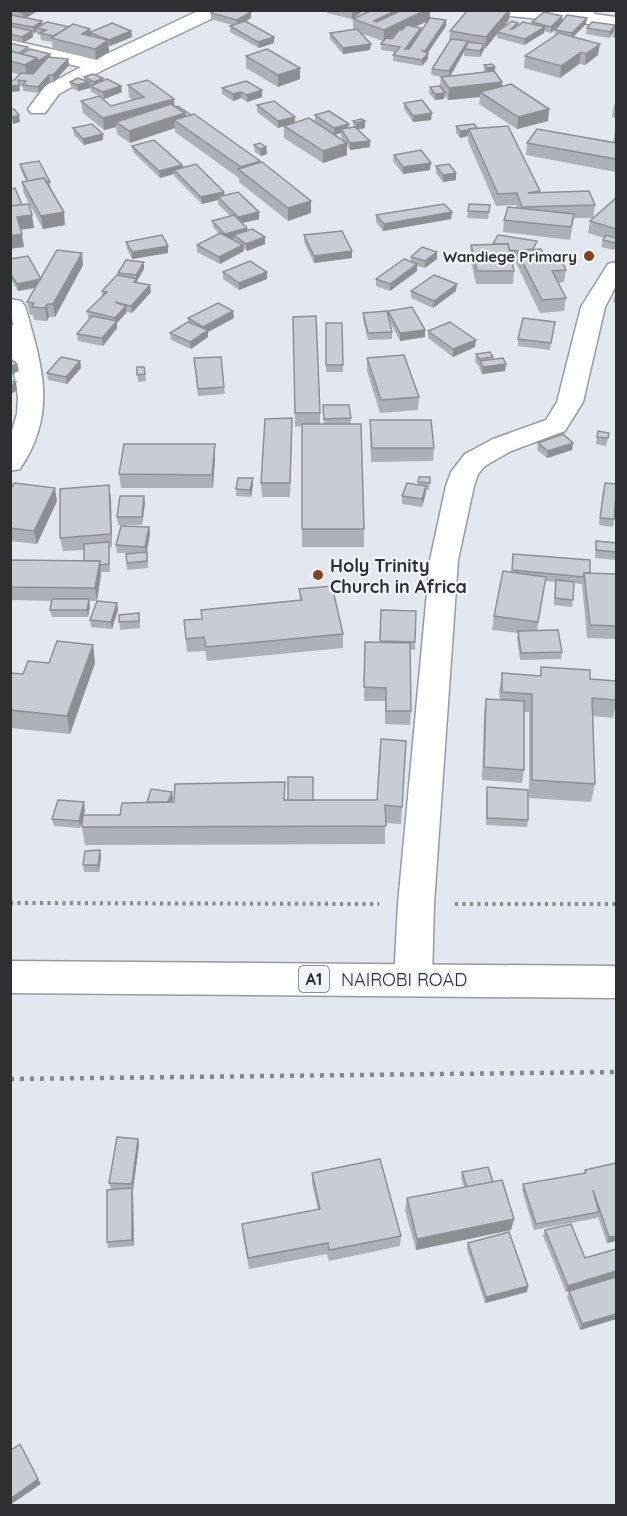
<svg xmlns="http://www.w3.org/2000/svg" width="627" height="1516" font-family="Quicksand,sans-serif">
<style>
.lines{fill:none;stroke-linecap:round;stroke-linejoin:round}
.minor-casing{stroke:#969ba2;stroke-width:3}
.trunk-casing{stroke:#969ba2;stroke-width:3}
.path-far1{stroke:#85888d;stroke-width:4;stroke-dasharray:3 4.5;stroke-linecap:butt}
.path{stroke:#85888d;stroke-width:4.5;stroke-dasharray:4 6;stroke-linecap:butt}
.minor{fill:#fff;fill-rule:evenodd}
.trunk{fill:#fff;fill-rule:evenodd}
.wall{fill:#acb0b7;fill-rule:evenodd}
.shaded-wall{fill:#8c9095}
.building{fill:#c8cdd5;stroke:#8c9095;stroke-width:1.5}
.poi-dot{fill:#874219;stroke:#f1f6fd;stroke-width:2}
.labels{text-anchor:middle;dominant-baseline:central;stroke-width:4.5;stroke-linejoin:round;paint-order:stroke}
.far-poi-label{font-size:15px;font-weight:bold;fill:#2d2f31;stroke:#f1f6fd;text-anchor:end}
.shield{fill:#f1f6fd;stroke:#686b6e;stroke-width:1.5}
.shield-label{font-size:16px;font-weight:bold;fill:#2d2f31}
.poi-label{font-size:18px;font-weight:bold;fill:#2d2f31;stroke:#f1f6fd;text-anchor:start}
.street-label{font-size:18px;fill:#2d2f31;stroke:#f1f6fd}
</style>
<rect width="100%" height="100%" fill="#e3e8f0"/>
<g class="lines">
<g class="minor-casing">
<g id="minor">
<path d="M200 10H225L222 14 105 69 59 94 45 113H31L28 109 45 86 81 67 10 51V40L96 59Z"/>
<path d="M492 10H596L594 14 616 17V27L501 15Z"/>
<path d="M616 262V286L605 307 583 402 565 431 511 451 485 466 478 474 474 486 458 560 434 904 432 979 426 990 413 995 400 990 394 979 398 904 430 560 446 486 451 472 465 454 493 439 546 420 557 402 581 307 608 264Z"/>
<path d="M10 299 21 301 25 306C42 366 58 413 20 469L10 471V437L17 414 18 398 10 343Z"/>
</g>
</g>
<g class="trunk-casing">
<path id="trunk" d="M10 961 616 966V998L10 993Z"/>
</g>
<g class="path-far1">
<path d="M10 903 379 904"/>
<path d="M455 904H616"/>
</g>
<path class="path" d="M10 1079 616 1072"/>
<use href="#minor" class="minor"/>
<use href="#trunk" class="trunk"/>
</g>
<g class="wall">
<path d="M10 10 36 12 26 18 42 21V24L91 32 131 31 132 37 109 46V52L96 60 53 49 52 42 41 40 40 35 37 34V31L33 33V37L23 43 10 40Z"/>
<path d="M327 10H365L352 19 327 13Z"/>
<path d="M430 10V19L446 20V26L428 53V59L422 66 393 61V55L395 52 381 50V44L383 41 360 33 370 50 343 54 330 39V33L353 29V19ZM428 21 421 32 415 27Z"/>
<path d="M510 10 509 20 501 29 518 23V25L532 24V22L562 21 586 24 573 37 598 55 585 65 579 64 560 78 524 68 525 56 555 36V30L559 25 551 33 544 31V33L524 45 497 38V34L485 49 484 48 480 57 464 56V52L450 76 484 72V65L495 73 502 82V86L549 109 548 121 517 129 479 104 480 97 448 100 445 95 444 99 435 100 429 93 430 87 440 86 441 77H442L431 75 432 69 449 42 450 31Z"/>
<path d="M211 13 251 18 246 21 274 37V43L259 48 230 32V26L232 25 211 19Z"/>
<path d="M616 25V38L612 37 613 33 609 38 586 34 587 28 614 30Z"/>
<path d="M10 43 28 47V50L50 57 68 59 69 65 54 82 50 81 39 93 23 91V87L19 86 20 91 10 92V81L14 80 20 75 10 72Z"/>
<path d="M246 56 300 68V79L278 87 246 68Z"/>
<path d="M84 77 103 78V81L122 92 104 99 100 97 111 106 133 100 129 97 128 85 174 99V106L260 163 311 213 288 221 239 182V178L175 132V128L130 143 117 134 116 127 104 130 83 113 81 101 99 96 91 92 90 86V88L78 91 71 88 70 82 84 80Z"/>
<path d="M222 88 262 90V97L247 102 241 98 233 101 222 94Z"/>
<path d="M616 102V118L612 117 614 105Z"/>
<path d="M404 103 431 120 413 122 404 109Z"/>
<path d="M257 105 295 117V123L330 132 315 121V115L348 128 353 127V121L365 128 358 129 370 141V147L350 150 347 145V155L323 163 284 138V126L287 125 278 128 257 112ZM341 133V136L344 141 334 134Z"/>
<path d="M456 126 477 128 540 191V193L595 205 593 218H574L570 240 503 232 504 220 517 208 516 205 496 206 468 141V136L460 138 456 133Z"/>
<path d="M616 127V143L613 142 615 130Z"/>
<path d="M73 128 103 134V140L84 145 74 135Z"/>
<path d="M527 143H616V172L526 155Z"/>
<path d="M254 145 266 147 267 154 261 156 255 152Z"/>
<path d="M132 146 182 165V168L224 192V196L259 212V219L242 223 247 228V230L265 237V244L247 251 244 248V251L220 264 197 252V245L219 234 213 227 212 221 230 216 218 204V200L202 204 175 177 174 174 160 178 133 152Z"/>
<path d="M394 155 430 170 403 174 393 161Z"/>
<path d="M20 164 50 182V188L65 225 43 229 24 194 22 182 26 181 21 171Z"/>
<path d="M436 166 456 173V180L443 182 436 173Z"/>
<path d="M616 198V247L614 250 601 247 603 240 604 238 588 233 590 221Z"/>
<path d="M469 204 490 205 488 219 467 218Z"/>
<path d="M452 212 451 219 383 231 376 222V215Z"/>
<path d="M304 235 352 258 314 263 304 242Z"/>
<path d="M126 242 168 253 132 259 127 249Z"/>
<path d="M471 245 536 249 548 262 566 270 564 282 558 283 566 298 564 311 540 313 516 263 517 258 511 257 514 271 513 284H476L470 257Z"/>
<path d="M437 252V259L425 268 417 266V271L390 291 376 286V279L411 261V257Z"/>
<path d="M10 259 41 279 83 265 55 317H49L47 321 34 320 33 315H30L27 302 36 288 18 291 10 278Z"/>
<path d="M144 269 137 281 138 283 151 292 132 313 126 312V313L117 323V328L103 346 78 341 77 334 90 318H88L87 311 102 297V291L118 275V273Z"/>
<path d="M223 272H267V279L239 290 223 279Z"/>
<path d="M411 291H456L433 308 411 298Z"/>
<path d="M616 292V303L613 302 615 295Z"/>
<path d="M388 311 425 330V337L400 341 389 320 392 332V339L368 340 363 320V313L388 315Z"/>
<path d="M293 317 320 413V424H324L323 405 351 418V424L364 529V547H302V426L295 427Z"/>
<path d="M188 318H234L208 332V337L191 349 171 340 170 333 188 322Z"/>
<path d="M555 322 550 350 518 346V339Z"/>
<path d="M326 323H342L343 372H326Z"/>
<path d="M428 331 475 347 453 357 428 338Z"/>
<path d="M476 354 493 357V360L505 371 482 374 479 368 480 366H478L475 361Z"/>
<path d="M194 358 224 387 225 394 198 396Z"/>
<path d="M367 358 419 397 418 410 380 413 367 371Z"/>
<path d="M80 361 81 368 67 384 48 380 47 373Z"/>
<path d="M137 367 145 374 146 381 138 382Z"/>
<path d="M370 420 434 448 433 461 371 462 370 434Z"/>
<path d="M292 432 290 497H262L261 483Z"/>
<path d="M609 433 606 446 596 444 597 437Z"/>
<path d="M538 443H573L572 450 547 458 537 450Z"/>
<path d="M215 458 213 488H121L119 474Z"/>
<path d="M419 477H430L429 490H426L422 507 402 504V496L418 485Z"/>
<path d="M253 478V486L251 497 236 496V489Z"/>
<path d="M109 485 111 499 112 547 109 548 110 572H101L97 601 117 603 118 610 112 629 91 627 90 620 97 601H89L90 606 88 617H52L50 610 52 601 10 600V560L84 561V550L63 551 60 538Z"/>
<path d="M603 490 614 519 613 527 599 525Z"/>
<path d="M10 491 57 501 37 544 10 541Z"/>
<path d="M145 503 142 525H118L117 517Z"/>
<path d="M149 527 150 534 147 552 148 568 127 570 126 554 130 553H117L116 545Z"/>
<path d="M596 541 616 543V560L595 558Z"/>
<path d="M513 554 590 573 616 574V639L587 638 582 584 574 583 572 607 554 605 555 582 545 581 537 631 562 652 561 659 520 660 517 638 518 633 492 630 494 616 512 572Z"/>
<path d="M299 589 343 634V648L207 661 205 651 187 652 184 620 202 619 201 610 300 601Z"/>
<path d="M381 610 415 642V650L410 649 411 711 410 725 385 724V701H364L365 642H380Z"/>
<path d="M119 615 140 620V628L120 630Z"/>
<path d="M93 645 95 663 70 734 10 728V673L23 674Z"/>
<path d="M541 667 590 679 616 681V703L613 718 593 716 595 784 591 802 529 798V712H524V770L522 783 482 780 484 712 486 699 500 700 499 691 502 673 540 676Z"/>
<path d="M406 741 401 824 385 823V844L85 845 82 827V820L80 828 54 826 52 819 85 810 84 815H120L147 802 172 792 173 799 172 802 377 800Z"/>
<path d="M487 787 528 820 527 827 486 825V794Z"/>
<path d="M100 850 101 857 99 872H84L83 865Z"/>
<path d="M138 1139 139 1145 133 1190 134 1246 108 1248 107 1242 111 1189 109 1183Z"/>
<path d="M585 1170 616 1241 607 1243 598 1217 597 1218 534 1230 522 1190 523 1184 584 1173Z"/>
<path d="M462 1172 493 1182 514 1219 511 1230 416 1250 405 1210 407 1198 464 1187 461 1178Z"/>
<path d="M312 1173 401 1236 400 1246 329 1261 327 1254 249 1269 243 1235 242 1224 318 1209 312 1184Z"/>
<path d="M545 1230 585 1258 566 1292 543 1236Z"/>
<path d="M468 1243 527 1292 485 1303 467 1249Z"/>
<path d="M616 1277V1319L580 1330 567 1297 569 1291Z"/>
</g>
<g class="shaded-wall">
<path d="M27 10H36V12L24 19 23 13Z"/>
<path d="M352 10H365L352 19Z"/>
<path d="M397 10H414L381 29 374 21Z"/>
<path d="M426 10H430V20L384 41V30Z"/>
<path d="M509 10H510L509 20 499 32H497V34L485 49 486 37Z"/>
<path d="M251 12V18L237 26V20Z"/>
<path d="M562 16V23L551 33V27Z"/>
<path d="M587 18 586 24 571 39 572 33Z"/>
<path d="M446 20V26L426 55 428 53V59L422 66V60L425 51Z"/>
<path d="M42 21 43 27 36 28 37 31 34 34 33 27Z"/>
<path d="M615 25 614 31 609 38 610 32Z"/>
<path d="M545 27 544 33 524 45 525 39Z"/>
<path d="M421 28V34L404 55 405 49Z"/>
<path d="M90 29 92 40 82 34Z"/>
<path d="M32 31 33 37 23 43 22 37Z"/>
<path d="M131 31 132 37 110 46 109 40Z"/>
<path d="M274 37V43L259 48 258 42Z"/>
<path d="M108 40 109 52 96 60 95 49Z"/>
<path d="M468 41 467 47 465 49 464 52 449 78V71Z"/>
<path d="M371 44 370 50 343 54V48Z"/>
<path d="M484 44V50L480 57V51Z"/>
<path d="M600 44 598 55 585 65 586 54Z"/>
<path d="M581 52 579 64 560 78 561 66Z"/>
<path d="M50 54 51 60 39 70 27 77 25 65 37 58Z"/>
<path d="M68 59 69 65 54 82 53 75Z"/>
<path d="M495 67V74L486 75 487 68Z"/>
<path d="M300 68V79L278 87V75Z"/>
<path d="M49 75 50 81 39 93 38 87Z"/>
<path d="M103 78 104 84 95 88 94 82Z"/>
<path d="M89 82 90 88 78 91 77 85Z"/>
<path d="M502 82 501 94 480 92V97L448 100 449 88Z"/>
<path d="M19 85 20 91 10 92V86Z"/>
<path d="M121 86 122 92 104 99 103 92Z"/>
<path d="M262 90V97L247 102V95Z"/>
<path d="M241 92V98L233 101V94Z"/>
<path d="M445 93 444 99 435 100V94Z"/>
<path d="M174 99 175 110 116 122V127L104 130 103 118Z"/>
<path d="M549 109 548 121 517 129 518 117Z"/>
<path d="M185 113V125L174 120 175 128 130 143 129 131Z"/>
<path d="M432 113 431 120 413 122V116Z"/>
<path d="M19 115 20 122 13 124 12 117Z"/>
<path d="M295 117V123L278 128V121Z"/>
<path d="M365 121V128L356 130V123Z"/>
<path d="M349 124 348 130 341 129V133L334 135V128Z"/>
<path d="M469 130 468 136 460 138V131Z"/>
<path d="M103 134V140L84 145 83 139Z"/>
<path d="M370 141V147L350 150V143Z"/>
<path d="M347 143V155L323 163V151Z"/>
<path d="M266 147 267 154 261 156 260 149Z"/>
<path d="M431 163 430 170 403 174V167Z"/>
<path d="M182 165V172L174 170V174L160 178 159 171Z"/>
<path d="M456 173V180L443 182V175Z"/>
<path d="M224 192V198L218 197V200L202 204 201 197Z"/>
<path d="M311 201V213L288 221V208Z"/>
<path d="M64 212 65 225 43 229 41 216Z"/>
<path d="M259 212V219L239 224 238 217Z"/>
<path d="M452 212 451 219 383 231 384 224Z"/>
<path d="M32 215 34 228 19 230 17 217Z"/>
<path d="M247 228V235H234V238L225 241V234Z"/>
<path d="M22 234 24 247 10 249V236Z"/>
<path d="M265 237V244L247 251 246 244Z"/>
<path d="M243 245 244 251 220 264 219 257Z"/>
<path d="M168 246V253L132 259V252Z"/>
<path d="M352 251V258L314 263V256Z"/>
<path d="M437 252V259L425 268V261Z"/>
<path d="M82 253 83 265 55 317 53 304Z"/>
<path d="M144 262V269L137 281 138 286 134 282 136 280V275Z"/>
<path d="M417 264V271L390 291V284Z"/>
<path d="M267 272V279L239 290V283Z"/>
<path d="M41 279 42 286 18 291 17 284Z"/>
<path d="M457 284 456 291 433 308 434 301Z"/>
<path d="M150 285 151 292 132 313 131 306Z"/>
<path d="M47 304 49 317 47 321 45 308Z"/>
<path d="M126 306V313L117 323V328L103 346 102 338 115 322V318Z"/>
<path d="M233 311 234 318 208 332V337L191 349 190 342 203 333V327Z"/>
<path d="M10 318H12L13 325 10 326Z"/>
<path d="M425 330V337L400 341V333Z"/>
<path d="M476 340 475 347 453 357V349Z"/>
<path d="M80 361 81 368 67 384 66 377Z"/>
<path d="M17 364 19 371 10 375V367Z"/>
<path d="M506 364 505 371 482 374 483 367Z"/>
<path d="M16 382 17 390 10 395V387Z"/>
<path d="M573 443 572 450 547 458 548 451Z"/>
<path d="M215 444V458L213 488 212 475Z"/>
<path d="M253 478V486L251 497 250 490Z"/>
<path d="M109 485 111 499 112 547 111 534Z"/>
<path d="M426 486V493L422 507V499Z"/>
<path d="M55 488 57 501 37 544 34 531Z"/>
<path d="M144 496 145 503 142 525V517Z"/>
<path d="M149 527 150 534 146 554 145 547Z"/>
<path d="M100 561 101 575 97 601 95 588Z"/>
<path d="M89 599 90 606 88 617 87 610Z"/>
<path d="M117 603 118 610 112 629 111 622Z"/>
<path d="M93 645 95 663 70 734 67 716Z"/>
<path d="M172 792 173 799 167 815 166 808Z"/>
<path d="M84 802 85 810 80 828 79 821Z"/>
<path d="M100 850 101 857 99 872 98 865Z"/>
<path d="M138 1139 139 1145 133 1190 132 1184Z"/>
<path d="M132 1188 133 1194 134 1246 132 1240Z"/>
<path d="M514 1219 511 1230 416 1250 417 1239Z"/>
<path d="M616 1236V1241L607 1243 609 1237Z"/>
<path d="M616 1271V1277L566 1292 568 1286Z"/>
<path d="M528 1286 527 1292 485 1303 486 1297Z"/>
<path d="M616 1314V1319L580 1330 582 1324Z"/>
<path d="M38 1479 41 1484 10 1505V1499Z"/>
</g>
<g class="building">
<path d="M12 10H27L23 13Z"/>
<path d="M215 10H245L251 12 237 20 211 13Z"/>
<path d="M372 10H397L374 21 377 22 402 10H426L384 30 353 19Z"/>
<path d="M468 10H509L486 37 450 31Z"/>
<path d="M544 12 562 16 551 27 532 22Z"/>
<path d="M10 15H11L42 21 33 27 10 23Z"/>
<path d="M567 15 587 18 572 33 555 30Z"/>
<path d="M430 18 446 20 425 51 421 50 428 53 422 60 393 55 400 47 381 44 386 38 392 39 399 30H402L407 25 421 28 405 49H409Z"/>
<path d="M245 21 274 37 258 42 230 26Z"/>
<path d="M512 21 518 23 511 29H513L523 22 545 27 525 39 497 32Z"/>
<path d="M47 22 70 27 53 36 40 33 46 30 36 28Z"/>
<path d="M592 22 615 25 610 32 587 28Z"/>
<path d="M112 23 131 31 109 40 91 33V32Z"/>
<path d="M73 24 90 29 82 34 108 40 95 49 51 38Z"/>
<path d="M10 26 32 31 22 37 10 34Z"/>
<path d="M357 29 371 44 343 48 330 33Z"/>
<path d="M559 33 600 44 586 54 581 52 561 66 525 56Z"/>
<path d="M451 39 468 41 449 71 432 69Z"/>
<path d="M468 42 484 44 480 51 465 49Z"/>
<path d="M10 43 28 47 19 53 10 51Z"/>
<path d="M30 49 50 54 38 61 37 58 21 54Z"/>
<path d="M267 49 300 68 278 75 246 56Z"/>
<path d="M10 51 37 58 25 65 10 61Z"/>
<path d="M48 57 68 59 53 75H49L38 87 23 85 26 81 18 80 19 85 10 86V81L14 80 21 73 33 74Z"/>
<path d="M492 64 495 67 487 68 484 65Z"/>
<path d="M494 71 502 82 449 88 441 77Z"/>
<path d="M93 74 103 78 94 82 84 77Z"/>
<path d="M78 78 89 82 77 85 70 82Z"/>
<path d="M107 79 121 86 103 92 90 86Z"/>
<path d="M148 80 174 99 103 118 81 101 99 96 111 106 144 97 128 85Z"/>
<path d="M246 81 262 90 247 95 241 92 233 94 222 88Z"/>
<path d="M511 84 549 109 518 117 480 92Z"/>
<path d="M440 86 445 93 435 94 430 87Z"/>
<path d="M422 100 432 113 413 116 404 103Z"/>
<path d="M274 101 295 117 278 121 257 105Z"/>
<path d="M171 104 185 113 129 131 116 122Z"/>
<path d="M178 106 191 115 185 117V113L176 107Z"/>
<path d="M14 109 19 115 12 117 10 116V110Z"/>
<path d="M329 111 349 124 334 128 315 115Z"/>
<path d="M194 114 260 161 241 167 174 120Z"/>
<path d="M309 118 347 143 323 151 284 126Z"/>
<path d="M361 119 365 121 356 123 353 121Z"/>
<path d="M92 124 103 134 83 139 73 128Z"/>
<path d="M474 124 477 128 469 129V130L460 131 456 126Z"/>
<path d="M508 126 540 191 528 193 589 191 595 205 522 207 517 193 498 194 469 129Z"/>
<path d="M355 127 370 141 350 143 341 129Z"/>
<path d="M537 129 616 143V159L527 143Z"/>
<path d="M154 140 182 165 159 171 132 146Z"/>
<path d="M260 143 266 147 260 149 254 145Z"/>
<path d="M421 150 431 163 403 167 394 155Z"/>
<path d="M39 161 50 182H47L44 178 28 181 20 164Z"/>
<path d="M262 162 311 201 288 208 238 169Z"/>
<path d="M196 164 224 192 201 197 174 170Z"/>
<path d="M449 164 456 173 443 175 436 166Z"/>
<path d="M44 178 64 212 41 216 22 182Z"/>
<path d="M15 188 22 205 10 206V189Z"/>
<path d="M238 192 259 212 238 217 218 197Z"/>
<path d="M616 198V229L590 221Z"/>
<path d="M29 204 32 215 17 217 22 234 10 236V206Z"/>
<path d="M444 204 452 212 384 224 376 215Z"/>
<path d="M469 204 490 205 489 212 468 211Z"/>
<path d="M508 207 574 214 571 227 504 220Z"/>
<path d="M234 215 247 228 225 234 212 221Z"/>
<path d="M252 229 265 237 246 244 234 235Z"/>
<path d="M342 231 352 251 314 256 304 235Z"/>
<path d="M220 233 243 245 219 257 197 245Z"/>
<path d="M162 235 168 246 132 252 126 242Z"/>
<path d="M498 235 537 241 533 249 518 251 509 250 508 244H493Z"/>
<path d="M606 235 616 238V242L615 243 603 240Z"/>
<path d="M508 244 514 271H477L471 245Z"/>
<path d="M422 247 437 252 425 261 411 257Z"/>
<path d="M541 249 548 262 562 261 566 270 552 271 566 298 542 300 517 251Z"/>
<path d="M57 250 82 253 53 304H47L45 308 32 307 34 303 27 302Z"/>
<path d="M28 256 41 279 17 284 10 273V259Z"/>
<path d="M404 259 417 264 390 284 376 279Z"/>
<path d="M126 260 144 262 136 275 118 273Z"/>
<path d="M250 261 267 272 239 283 223 272Z"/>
<path d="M117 275 137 279 134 282 150 285 131 306 115 302 126 306 115 318 87 311 107 292 102 291Z"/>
<path d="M434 275 457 284 434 301 411 291Z"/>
<path d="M218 303 233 311 203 327 188 318Z"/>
<path d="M412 307 425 330 400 333 388 311Z"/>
<path d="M387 311 392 332 368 333 363 313Z"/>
<path d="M92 316 117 321 102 338 77 334Z"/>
<path d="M316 316 320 413H295L293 317Z"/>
<path d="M523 318 555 322 551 343 518 339Z"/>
<path d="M188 322 208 330 190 342 170 333Z"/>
<path d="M450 322 476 340 453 349 428 331Z"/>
<path d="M326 323H342L343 365H326Z"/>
<path d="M490 352 493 357 479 359 476 354Z"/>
<path d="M404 355 419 397 381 400 367 358Z"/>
<path d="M61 357 80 361 66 377 47 373Z"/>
<path d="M221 357 224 387 198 389 194 358Z"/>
<path d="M503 358 506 364 483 367 480 361Z"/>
<path d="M10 359 17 364 10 367Z"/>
<path d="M137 367H144L145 374 137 375Z"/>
<path d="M10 381 16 382 10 387Z"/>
<path d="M323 405H349L351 418 324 419Z"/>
<path d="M292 418 290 483H261L265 419Z"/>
<path d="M370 420H431L434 448H372Z"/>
<path d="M302 424H361L364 529H302Z"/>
<path d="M598 431 609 433 608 438 597 437Z"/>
<path d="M563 434 573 443 548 451 538 443Z"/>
<path d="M124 444H215L212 475 119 474Z"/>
<path d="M419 477H430V483L418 482Z"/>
<path d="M238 478H253L250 490 236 489Z"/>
<path d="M14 483 55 488 34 531 10 528V491Z"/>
<path d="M407 483 426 486 422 499 402 496Z"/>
<path d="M605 483 616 484V496L614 519 600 518Z"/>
<path d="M109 485 111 534 60 538V489Z"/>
<path d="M120 496H144L142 517H117Z"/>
<path d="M121 526 149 527 145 547 116 545Z"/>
<path d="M596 541 616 543V552L596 550Z"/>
<path d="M109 542V564L100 565V561H84V544Z"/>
<path d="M147 552V561L127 563 126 554Z"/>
<path d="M513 554 590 560V573H584V577L512 570Z"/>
<path d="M10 560 100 561 95 588 10 587Z"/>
<path d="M503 571 546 577 538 622 494 616Z"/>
<path d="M584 573 616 574V626L590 625Z"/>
<path d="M556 580 574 582 573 600 555 598Z"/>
<path d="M332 586 343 634 206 647 204 637 186 639 184 620 202 619 201 610 302 600 299 589Z"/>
<path d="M52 599H89L87 610H50Z"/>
<path d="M97 601 117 603 111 622 90 620Z"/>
<path d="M381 610 416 611 415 642 380 641Z"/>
<path d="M139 613V621L119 622V615Z"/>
<path d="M558 630 562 652 521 653 518 631Z"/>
<path d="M57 641 93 645 67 716 10 710V673L23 674 28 661 49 663Z"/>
<path d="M365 642 410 643 411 711H386V688L364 687Z"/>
<path d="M541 667 590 670V679L616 681V700L592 698 595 784 532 780V694L502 692V673L541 676Z"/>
<path d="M486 699 524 701V770L484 767Z"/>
<path d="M381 739 406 741 402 807 385 805 386 826 82 827 83 815H120L122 803 174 802 175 784 285 782 284 800H377Z"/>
<rect x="288" y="777" width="25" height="23"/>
<path d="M487 787 528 790V820L487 818Z"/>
<path d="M151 789 172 792 168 802H147Z"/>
<path d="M58 800 84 802 79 821 52 819Z"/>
<path d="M100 850 98 865H83L85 851Z"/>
<path d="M117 1137 138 1139 132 1184 109 1183Z"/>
<path d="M380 1159 401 1236 329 1250 328 1243 248 1258 242 1224 320 1209 312 1173Z"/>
<path d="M616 1163V1236L609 1237 593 1190 599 1212 536 1224 523 1184 586 1173 585 1170Z"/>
<path d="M488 1167 493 1182 467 1187 462 1172Z"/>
<path d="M502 1180 514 1219 417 1239 407 1198Z"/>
<path d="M132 1188V1240L107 1242V1190Z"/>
<path d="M571 1224 585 1258 616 1249V1271L568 1286 545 1230Z"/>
<path d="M509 1232 528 1286 486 1297 468 1243Z"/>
<path d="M616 1277V1314L582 1324 569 1291Z"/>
<path d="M20 1444 38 1479 10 1499V1451Z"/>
</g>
<g class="poi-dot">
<circle cx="589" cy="256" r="6"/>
<circle cx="318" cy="575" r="6"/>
</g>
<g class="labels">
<g class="far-poi-label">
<text x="577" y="256">Wandiege Primary</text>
</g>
<rect class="shield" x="299" y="966" width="30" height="26" rx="4.5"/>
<g class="shield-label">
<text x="314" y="979">A1</text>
</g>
<g class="poi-label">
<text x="330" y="565">Holy Trinity<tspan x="330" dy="21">Church in Africa</tspan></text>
</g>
<g class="street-label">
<text x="404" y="979">NAIROBI ROAD</text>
</g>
</g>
<rect width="627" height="1516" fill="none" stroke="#2d2f31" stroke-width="24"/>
</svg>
